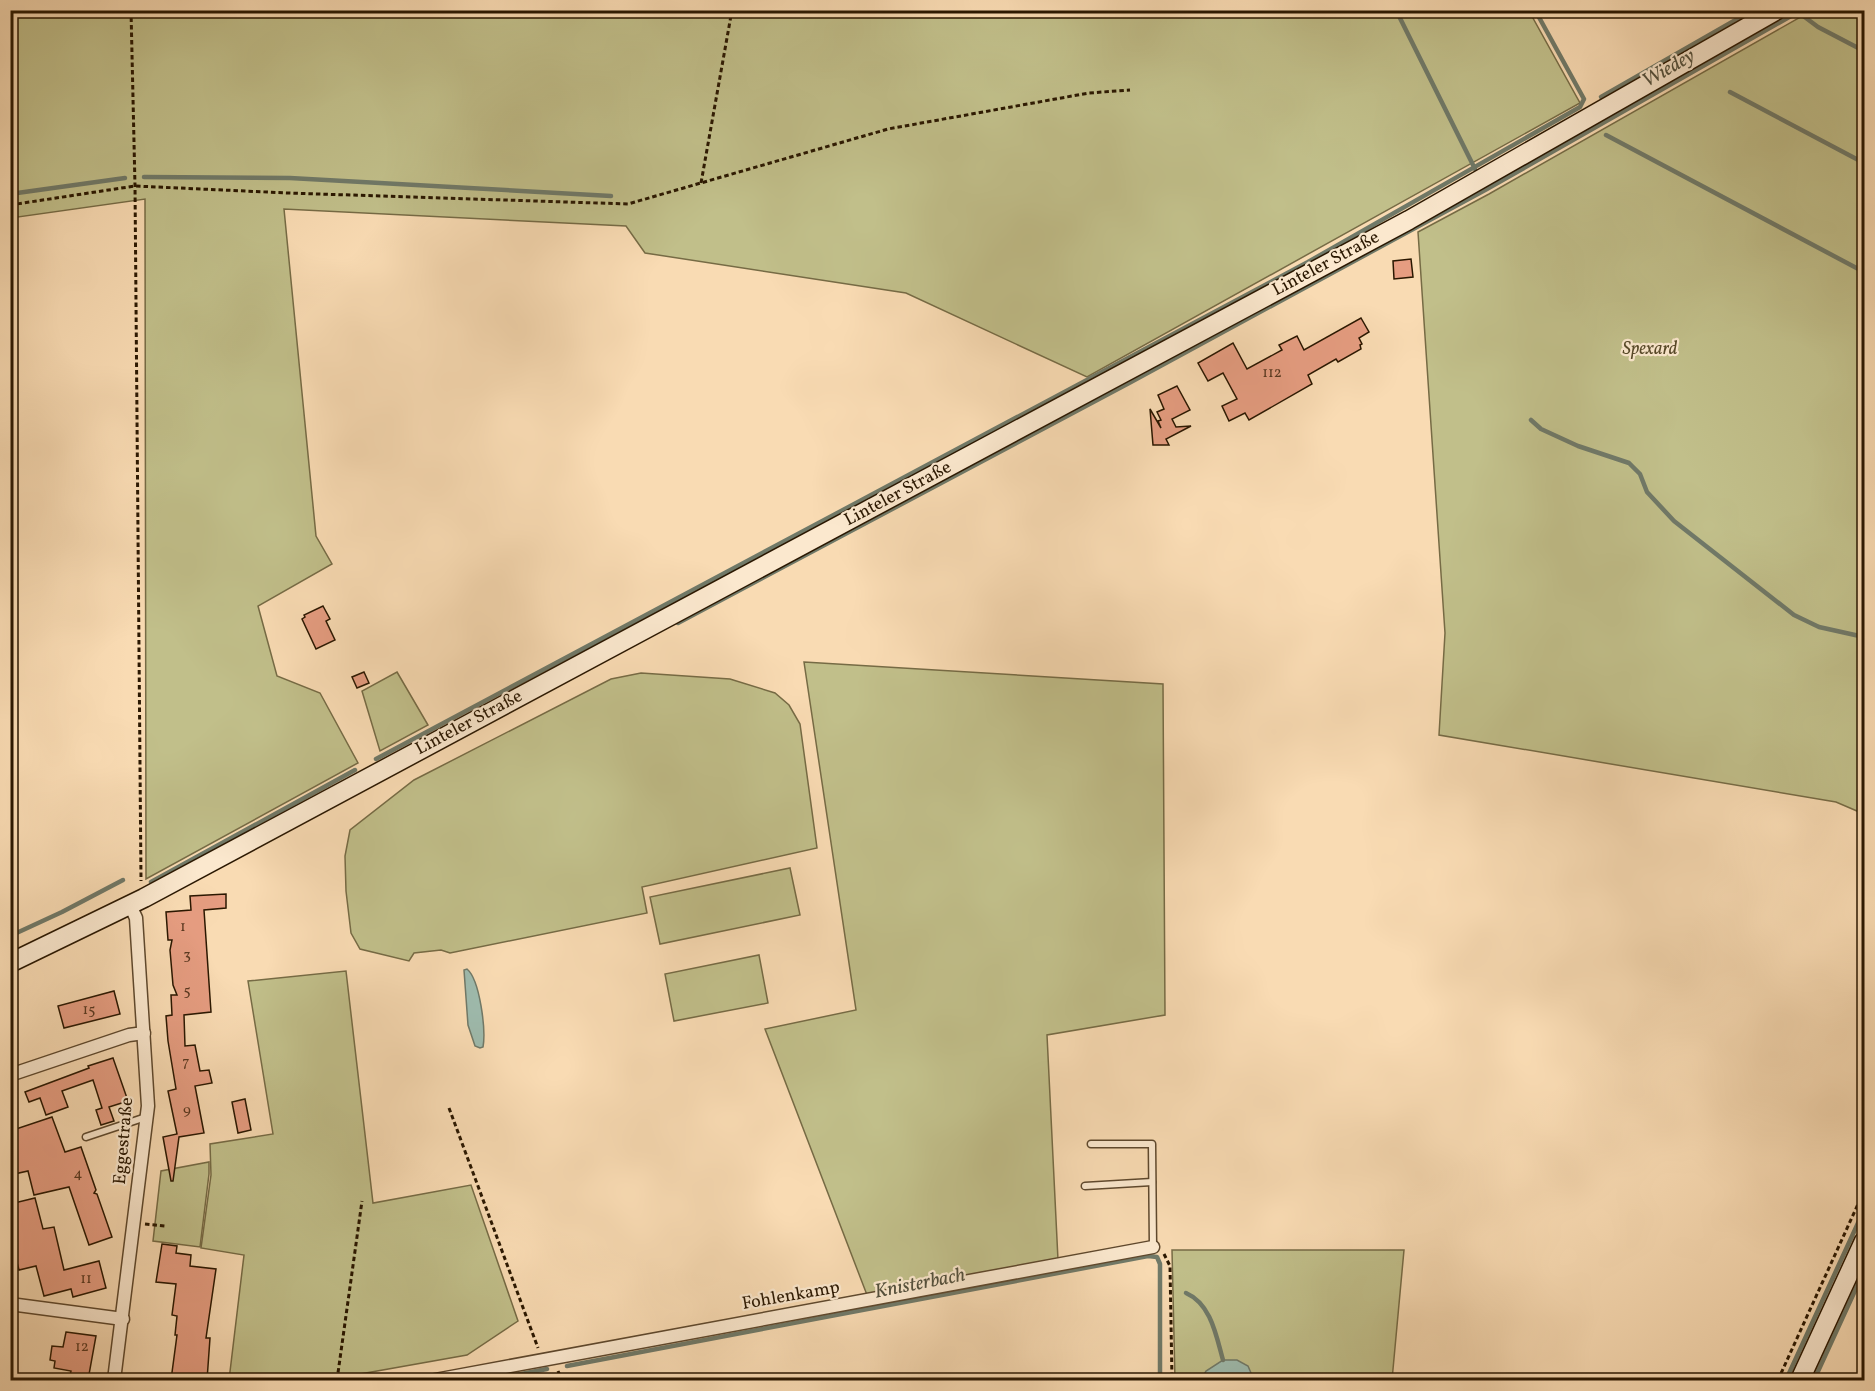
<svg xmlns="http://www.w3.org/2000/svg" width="1875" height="1391" font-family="Vollkorn,serif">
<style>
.green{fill:#c1bf8a;stroke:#766b45;stroke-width:1.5}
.water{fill:#9ebbae;stroke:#707968;stroke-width:1.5}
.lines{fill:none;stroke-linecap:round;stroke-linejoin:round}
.stream{stroke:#707968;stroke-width:4.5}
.building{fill:#e69d81;stroke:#2a1700;stroke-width:1.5}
.lane-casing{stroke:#5e482d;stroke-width:9}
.street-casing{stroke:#5e482d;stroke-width:15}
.secondary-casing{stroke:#2a1700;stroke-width:21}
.path{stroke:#2a1700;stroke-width:3;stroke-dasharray:4.5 3;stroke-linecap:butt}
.lane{stroke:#fbe8ce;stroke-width:6}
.street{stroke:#fbe8ce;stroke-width:12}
.secondary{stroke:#fbe8ce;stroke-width:18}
.labels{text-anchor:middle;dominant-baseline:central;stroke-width:4.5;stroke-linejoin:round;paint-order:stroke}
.number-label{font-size:15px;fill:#593820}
.street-label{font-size:18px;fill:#2a1700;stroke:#fbe8ce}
.park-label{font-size:18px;font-style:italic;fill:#574929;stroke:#fbe8ce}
.water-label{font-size:20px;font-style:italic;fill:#53503d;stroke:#fbe8ce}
</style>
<rect width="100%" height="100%" fill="#f9dbb3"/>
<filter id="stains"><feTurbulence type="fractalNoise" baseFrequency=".00333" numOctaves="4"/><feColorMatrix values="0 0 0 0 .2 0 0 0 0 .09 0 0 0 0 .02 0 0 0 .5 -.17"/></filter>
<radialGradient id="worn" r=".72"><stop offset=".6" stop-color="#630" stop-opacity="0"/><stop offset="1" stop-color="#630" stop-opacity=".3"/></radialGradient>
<g class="green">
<path d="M10 11H1529L1580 103 1087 377 906 293 645 253 626 226 284 209 316 536 332 564 258 606 277 676 320 693 358 763 146 879 145 199 11 218Z"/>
<path d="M1811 11H1864V814L1836 802 1439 735 1445 633 1418 232 1489 194Z"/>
<path d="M804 662 1163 684 1165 1015 1047 1035 1058 1260 867 1295 765 1029 856 1010Z"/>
<path d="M397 672 428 725 380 751 362 691Z"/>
<path d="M641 673 730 679 775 693 789 705 800 724 817 848 642 887 647 913 450 953 441 950 414 953 409 961 360 949 351 933 346 891 345 856 350 830 414 780 611 679Z"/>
<path d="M790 868 800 915 660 944 650 897Z"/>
<path d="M759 955 768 1003 674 1021 665 974Z"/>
<path d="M346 971 373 1203 471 1185 518 1321 467 1355 349 1376 342 1380H229L244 1255 201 1248 211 1175 210 1144 273 1134 248 981Z"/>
<path d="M209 1162V1174L200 1247 153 1241 161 1171Z"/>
<path d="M1172 1250H1404L1392 1380H1175Z"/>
</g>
<g class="water">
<path d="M467 969C480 980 486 1030 483 1047L480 1048 475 1046 468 1025 464 970Z"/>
<path d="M1223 1360H1237L1248 1366 1254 1380H1201L1206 1371Z"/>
</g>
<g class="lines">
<g class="stream">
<path d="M1396 10 1475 169"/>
<path d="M1730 92 1864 163"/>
<path d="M1601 97 1753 10"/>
<path d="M1606 135 1864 272"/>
<path d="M144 177 290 178 611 196"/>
<path d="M10 194 125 178"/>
<path d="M1531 420 1541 429 1578 446 1629 463 1640 474 1647 492 1674 521 1794 615 1819 627 1864 637"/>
<path d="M678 623 1131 382 1487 189 1798 12 1818 27 1864 51"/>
<path d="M376 759 1308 262 1580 107 1584 99 1535 10"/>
<path d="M151 882 355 770"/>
<path d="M10 936 62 912 123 880"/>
<path d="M1186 1293C1211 1304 1216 1335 1223 1360"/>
<path d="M567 1366 1148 1256 1157 1257 1160 1264V1380"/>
<path d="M490 1380 547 1369"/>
<path d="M1786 1380 1864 1210"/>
<path d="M1814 1380 1864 1271"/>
</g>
</g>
<g class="building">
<path d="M1411 259 1413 277 1394 279 1393 261Z"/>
<path d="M1361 318 1369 332 1359 338 1362 344 1360 345 1361 349 1338 362 1336 359 1308 375 1312 384 1249 420 1245 413 1229 421 1222 406 1237 399 1223 373 1208 381 1198 363 1233 343 1247 369 1282 350 1279 345 1297 336 1304 350Z"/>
<path d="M1177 386 1190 410 1172 419 1176 427 1191 426 1166 439 1169 445H1153L1150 409 1161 428 1158 421 1161 420 1157 412 1164 409 1158 395Z"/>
<path d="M323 606 330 619 326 621 335 640 316 649 302 619 305 617 304 615Z"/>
<path d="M364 672 369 683 357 688 352 677Z"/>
<path d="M226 894V908L204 910 211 1012 184 1015 185 1046 195 1045 200 1071 209 1070 212 1083 195 1086 204 1133 179 1137 173 1181H171L163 1137 177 1134 168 1091 176 1089 168 1041 166 1016 172 1015 171 995H177L173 985 170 950 172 940H168L166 912 191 910 190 896Z"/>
<path d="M114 991 120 1014 64 1028 58 1006Z"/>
<path d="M113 1058 128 1101 109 1107 114 1121 101 1125 96 1110 102 1108 93 1080 62 1091 68 1107 46 1115 40 1098 29 1102 25 1092 89 1068 88 1066Z"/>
<path d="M245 1099 251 1130 238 1133 232 1102Z"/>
<path d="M52 1117 65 1152 81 1147 96 1190 94 1193 97 1194 112 1237 89 1245 69 1187 34 1195 28 1171 10 1175V1131Z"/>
<path d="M35 1198 43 1229 54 1227 64 1270 99 1261 106 1288 73 1297 71 1289 44 1296 36 1266 19 1270 10 1236V1204Z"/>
<path d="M162 1244 177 1246 176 1253 191 1255 190 1266 216 1269 206 1338H210L207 1380H171L177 1335H175L177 1316 172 1315 176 1284 156 1282Z"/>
<path d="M66 1332 96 1336 88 1380H69L71 1371 54 1368 55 1361 50 1360 52 1346 63 1347Z"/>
</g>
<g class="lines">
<g class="lane-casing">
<g id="lane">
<path d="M86 1137 146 1117"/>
<path d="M1091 1144H1152L1153 1247"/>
<path d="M1085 1186 1152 1182"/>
</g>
</g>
<g class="street-casing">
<g id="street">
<path d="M10 1075 129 1035 144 1033"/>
<path d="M10 1304 123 1319"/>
<path d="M114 1380 148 1106 136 918 130 905"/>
<path d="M435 1380 1153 1247"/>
</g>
</g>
<g class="secondary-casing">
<g id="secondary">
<path d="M10 963 144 898 1409 220 1777 10"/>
<path d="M1800 1380 1864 1241"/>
</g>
</g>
<g class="path">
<path d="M131 10 135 186 141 881"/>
<path d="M701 183 732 10"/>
<path d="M10 205 135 186 288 193 628 204 888 129 1089 93 1130 90"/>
<path d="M449 1108 538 1348"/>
<path d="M145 1224 165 1226"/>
<path d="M1164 1254 1170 1266 1172 1380"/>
<path d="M558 1371 562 1380"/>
<path d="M337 1380 362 1201"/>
<path d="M1778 1380 1864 1191"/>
</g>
<use href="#lane" class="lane"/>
<use href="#street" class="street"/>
<use href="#secondary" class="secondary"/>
</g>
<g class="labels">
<g class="number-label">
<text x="1272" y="373">112</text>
<text x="183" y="927">1</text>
<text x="187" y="955">3</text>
<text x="187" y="991">5</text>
<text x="89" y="1010">15</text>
<text x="186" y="1062">7</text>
<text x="187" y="1110">9</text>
<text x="78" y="1174">4</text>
<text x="86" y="1279">11</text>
<text x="82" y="1347">12</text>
</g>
<g class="street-label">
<text transform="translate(1326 264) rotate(-28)">Linteler Straße</text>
<text transform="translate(898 494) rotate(-28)">Linteler Straße</text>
<text transform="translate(469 723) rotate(-28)">Linteler Straße</text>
<text transform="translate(124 1141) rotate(-85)">Eggestraße</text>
<text transform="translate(791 1296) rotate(-10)">Fohlenkamp</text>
</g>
<g class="park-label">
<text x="1650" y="349">Spexard</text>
</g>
<g class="water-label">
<text transform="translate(1669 69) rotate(-30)">Wiedey</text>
<text transform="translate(920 1284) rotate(-11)">Knisterbach</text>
</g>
</g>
<rect width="1875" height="1391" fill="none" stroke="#f9dbb3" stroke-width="36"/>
<rect x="12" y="12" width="1851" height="1367" fill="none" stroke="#2a1700" stroke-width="3"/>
<rect x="18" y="18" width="1839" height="1355" fill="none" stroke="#2a1700" stroke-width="1.5"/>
<rect width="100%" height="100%" filter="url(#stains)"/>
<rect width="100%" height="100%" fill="url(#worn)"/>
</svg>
